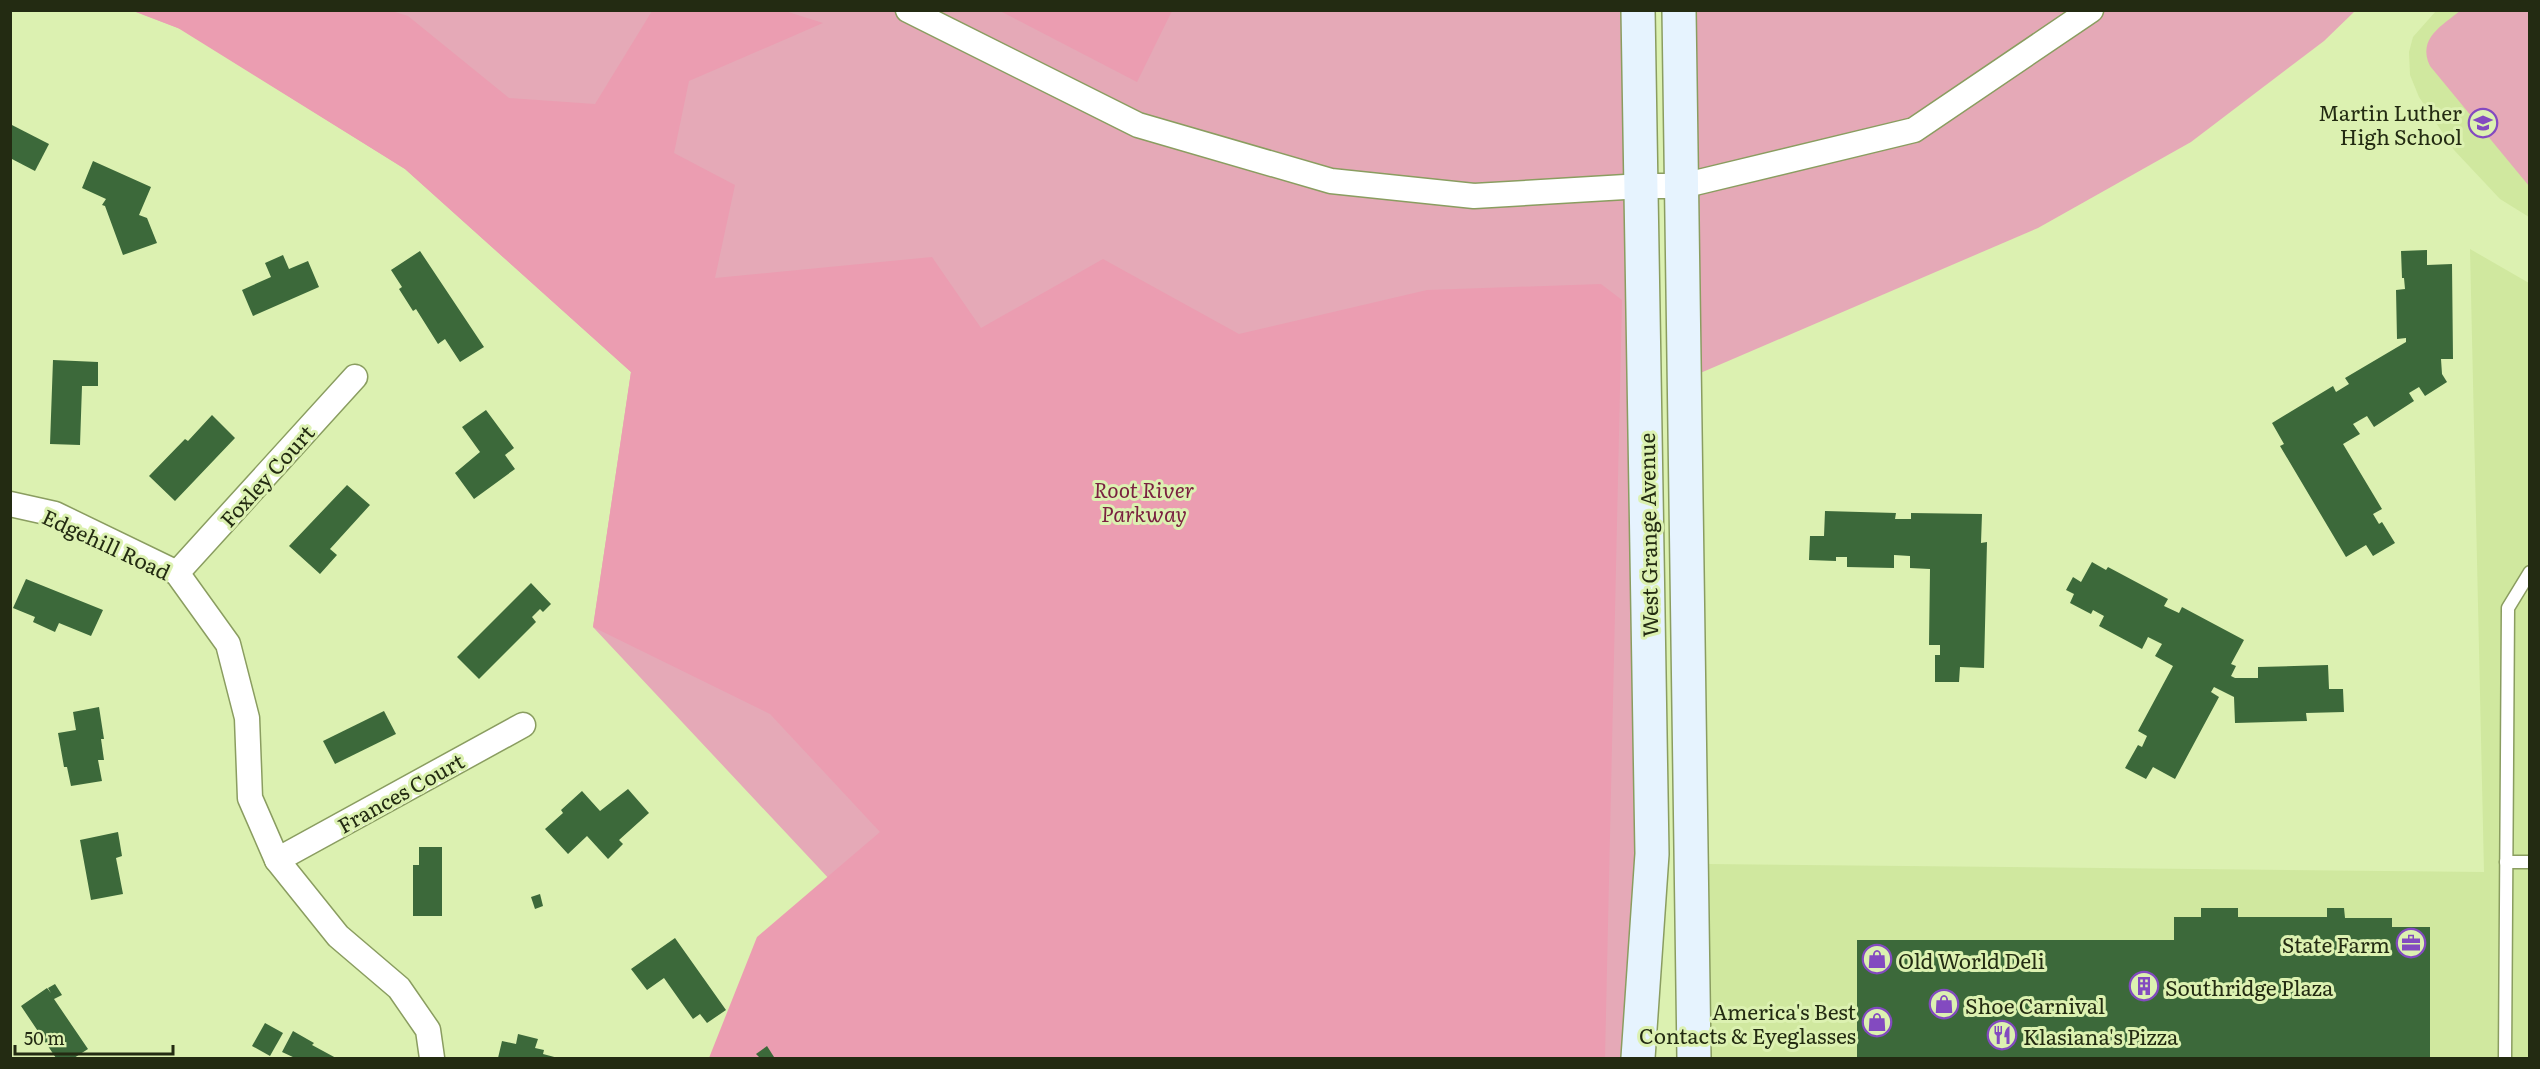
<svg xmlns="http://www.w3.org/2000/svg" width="2540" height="1069" font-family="Literata,serif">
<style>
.built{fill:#d0e89f}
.green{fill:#e5a9b7}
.forest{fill:#eb9db1}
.building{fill:#3c693a}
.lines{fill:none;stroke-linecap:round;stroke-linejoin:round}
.lane-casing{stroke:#8a9d60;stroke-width:15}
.street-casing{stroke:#8a9d60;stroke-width:27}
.secondary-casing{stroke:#8a9d60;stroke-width:36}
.lane{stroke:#fff;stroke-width:12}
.street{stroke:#fff;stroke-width:24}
.secondary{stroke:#e6f3fe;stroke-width:33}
.labels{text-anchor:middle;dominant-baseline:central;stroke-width:6;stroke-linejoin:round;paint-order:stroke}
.poi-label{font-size:21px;fill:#232b12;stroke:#dcf1b1;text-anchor:start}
.street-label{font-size:21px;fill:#232b12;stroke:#dcf1b1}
.park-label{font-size:21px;font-style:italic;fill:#7a2140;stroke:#dcf1b1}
</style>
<rect width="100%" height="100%" fill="#dcf1b1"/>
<g class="built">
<path d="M2436 11H2529V217L2500 199 2454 150 2419 97 2410 75 2409 52 2413 37Z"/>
<path d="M2470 249 2529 283V1058H1706L1707 864 2484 872Z"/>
</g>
<g class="green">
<path d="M2461 10 2529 11V186L2430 66C2417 38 2442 26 2461 10Z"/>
<path d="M133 11H1623L1638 846 1623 1058H997L593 627 631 372 405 169 183 30Z"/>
<path d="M1690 11H2355L2324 41 2191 142 2038 228 1698 374Z"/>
</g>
<g class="forest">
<path d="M134 11H392L408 16 509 98 595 104 652 11H785L823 23 689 81 674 153 735 185 715 278 932 257 981 328 1103 259 1239 334 1427 290 1601 284 1622 300 1605 1058H709L757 937 880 832 770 714 593 627 631 372 405 169 178 28Z"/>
<path d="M1000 11H1172L1137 82Z"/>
</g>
<g class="building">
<path d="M10 124 49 144 35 171 10 158Z"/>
<path d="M93 161 151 187 139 215 147 218 157 243 123 255 105 206 102 205 106 199 82 188Z"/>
<path d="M2427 250V265L2452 264 2453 359H2441L2442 374 2447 382 2425 396 2419 387 2409 393 2414 401 2374 427 2367 416 2353 424 2360 434 2343 444 2382 509 2373 514 2379 524 2382 522 2395 543 2373 556 2366 545 2346 557 2280 446 2284 444 2272 423 2333 386 2336 392 2349 384 2345 378 2406 342V338L2397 339 2396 290 2405 289 2404 278H2402L2401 251Z"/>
<path d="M420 251 484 347 460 362 445 339 438 344 416 309 413 311 399 289 402 287 391 270Z"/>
<path d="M283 255 289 269 308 261 319 287 253 316 242 290 271 277 265 263Z"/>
<path d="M53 360 98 362V386H82L80 445 50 444Z"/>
<path d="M486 410 514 448 505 455 515 469 474 499 455 473 480 452 462 427Z"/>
<path d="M212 415 235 438 175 501 149 476 185 439 188 441Z"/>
<path d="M347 485 370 505 330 549 337 555 320 574 289 546Z"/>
<path d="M1825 511 1896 513 1895 519H1911V513L1982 514 1981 543 1987 542 1984 668 1960 667 1959 682H1935V655H1940V645H1929L1930 569 1910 568V556L1894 555V568L1847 567V557H1836V561L1809 560 1810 536H1824Z"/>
<path d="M2092 562 2106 570 2108 567 2168 599 2164 606 2179 613 2182 607 2244 640 2231 664 2236 666 2231 676 2235 678H2258V667L2328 665 2329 689H2343L2344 712 2306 713 2307 721 2235 723 2234 697 2214 687 2211 692 2219 697 2175 779 2153 767 2146 779 2125 768 2138 745 2142 747 2147 736 2138 731 2173 666 2155 656 2162 644 2148 637 2142 649 2099 626 2104 616 2093 610 2091 614 2070 603 2074 594 2066 590 2073 577 2081 582Z"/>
<path d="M26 579 103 610 91 636 59 623 55 632 33 622 35 617 13 608Z"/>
<path d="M531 583 551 604 543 612 540 609 532 617 536 622 479 679 457 657Z"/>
<path d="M99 707 104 739H101L104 760H98L102 781 71 786 67 767H64L58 733 76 730 73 712Z"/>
<path d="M384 711 396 734 335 764 323 741Z"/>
<path d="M628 789 649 813 619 840 623 844 608 859 587 836 568 854 545 829 563 813 561 810 582 791 600 811Z"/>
<path d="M118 832 122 856 116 858 123 894 91 900 80 840Z"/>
<path d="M419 847H442V916H413V865H419Z"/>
<path d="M540 894 543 906 535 909 531 897Z"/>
<path d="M2201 908H2238V917H2327V908H2344L2345 918H2392V927H2430V1058H1857V940H2174V917H2201Z"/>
<path d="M675 938 726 1010 707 1023 700 1014 693 1019 664 978 647 990 631 969Z"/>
<path d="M55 984 62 995 54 999 88 1049 74 1058H56L21 1006 47 988 51 993 48 988Z"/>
<path d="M265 1023 283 1033 270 1056 252 1046Z"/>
<path d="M293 1031 314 1043 312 1045 336 1058H295L282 1052Z"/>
<path d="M518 1034 538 1039 535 1048 544 1050 543 1054 558 1058H498L502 1041 516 1044Z"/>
<path d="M767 1046 774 1057 760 1058 756 1054Z"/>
</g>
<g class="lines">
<g class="lane-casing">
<g id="lane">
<path d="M2506 862H2530"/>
<path d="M2505 1058 2508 608 2530 572"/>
</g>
</g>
<g class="street-casing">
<g id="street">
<path d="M908 10 1138 125 1331 181 1474 196 1642 186H1682L1914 130 2091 10"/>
<path d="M10 504 55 514 177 573 228 644 247 718 250 798 277 860 338 936 399 988 428 1030 432 1058"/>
<path d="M177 573 355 377"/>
<path d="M277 860 523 725"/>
</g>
</g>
<g class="secondary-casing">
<g id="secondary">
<path d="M1638 10 1652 854 1638 1058"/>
<path d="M1679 10 1694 1058"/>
</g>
</g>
<use href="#lane" class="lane"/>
<use href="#street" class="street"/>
<use href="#secondary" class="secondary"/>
</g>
<defs>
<g id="school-ring" transform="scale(1.5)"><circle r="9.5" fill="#dcf1b1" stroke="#834ac0" stroke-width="1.5"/><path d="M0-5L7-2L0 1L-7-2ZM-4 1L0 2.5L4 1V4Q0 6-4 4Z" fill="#834ac0"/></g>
<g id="office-ring" transform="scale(1.5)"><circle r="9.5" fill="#dcf1b1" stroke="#834ac0" stroke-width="1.5"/><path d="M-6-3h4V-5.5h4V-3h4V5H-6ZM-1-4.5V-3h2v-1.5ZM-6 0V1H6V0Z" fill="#834ac0"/></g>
<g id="shop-ring" transform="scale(1.5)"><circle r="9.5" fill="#dcf1b1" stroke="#834ac0" stroke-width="1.5"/><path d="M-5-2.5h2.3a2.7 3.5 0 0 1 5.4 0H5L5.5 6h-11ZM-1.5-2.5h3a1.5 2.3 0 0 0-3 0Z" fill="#834ac0"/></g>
<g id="building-ring" transform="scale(1.5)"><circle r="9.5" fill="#dcf1b1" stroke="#834ac0" stroke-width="1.5"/><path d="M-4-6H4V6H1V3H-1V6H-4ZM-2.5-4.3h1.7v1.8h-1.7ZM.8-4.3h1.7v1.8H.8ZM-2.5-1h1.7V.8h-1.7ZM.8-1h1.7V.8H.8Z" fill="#834ac0"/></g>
<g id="restaurant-ring" transform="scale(1.5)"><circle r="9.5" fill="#dcf1b1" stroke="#834ac0" stroke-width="1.5"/><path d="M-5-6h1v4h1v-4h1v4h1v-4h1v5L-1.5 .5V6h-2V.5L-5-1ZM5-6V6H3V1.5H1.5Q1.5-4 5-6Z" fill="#834ac0"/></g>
</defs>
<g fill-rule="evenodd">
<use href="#school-ring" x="2483" y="123"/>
<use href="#office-ring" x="2411" y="943"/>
<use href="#shop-ring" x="1877" y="959"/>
<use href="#building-ring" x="2144" y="986"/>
<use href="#shop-ring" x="1944" y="1004"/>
<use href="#shop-ring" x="1877" y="1022"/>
<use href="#restaurant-ring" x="2002" y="1035"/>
</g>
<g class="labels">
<g class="poi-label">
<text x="2462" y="111" text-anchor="end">Martin Luther<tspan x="2462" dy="24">High School</tspan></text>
<text x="2390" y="943" text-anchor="end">State Farm</text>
<text x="1898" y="959">Old World Deli</text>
<text x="2165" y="986">Southridge Plaza</text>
<text x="1965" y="1004">Shoe Carnival</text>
<text x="1856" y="1010" text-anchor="end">America's Best<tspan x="1856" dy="24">Contacts &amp; Eyeglasses</tspan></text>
<text x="2023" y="1035">Klasiana's Pizza</text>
</g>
<g class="street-label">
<text transform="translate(266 475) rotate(-48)">Foxley Court</text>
<text transform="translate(1647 535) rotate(-91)">West Grange Avenue</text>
<text transform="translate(107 543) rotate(25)">Edgehill Road</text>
<text transform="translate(400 792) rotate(-29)">Frances Court</text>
</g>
<g class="park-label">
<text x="1144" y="488">Root River<tspan x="1144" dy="24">Parkway</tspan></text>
</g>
</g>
<rect width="2540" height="1069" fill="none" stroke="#232b12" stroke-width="24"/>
<path d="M15 1045v9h158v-9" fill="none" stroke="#232b12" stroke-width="3"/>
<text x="24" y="1045" font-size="18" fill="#232b12" stroke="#dcf1b1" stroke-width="4.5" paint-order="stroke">50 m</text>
</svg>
